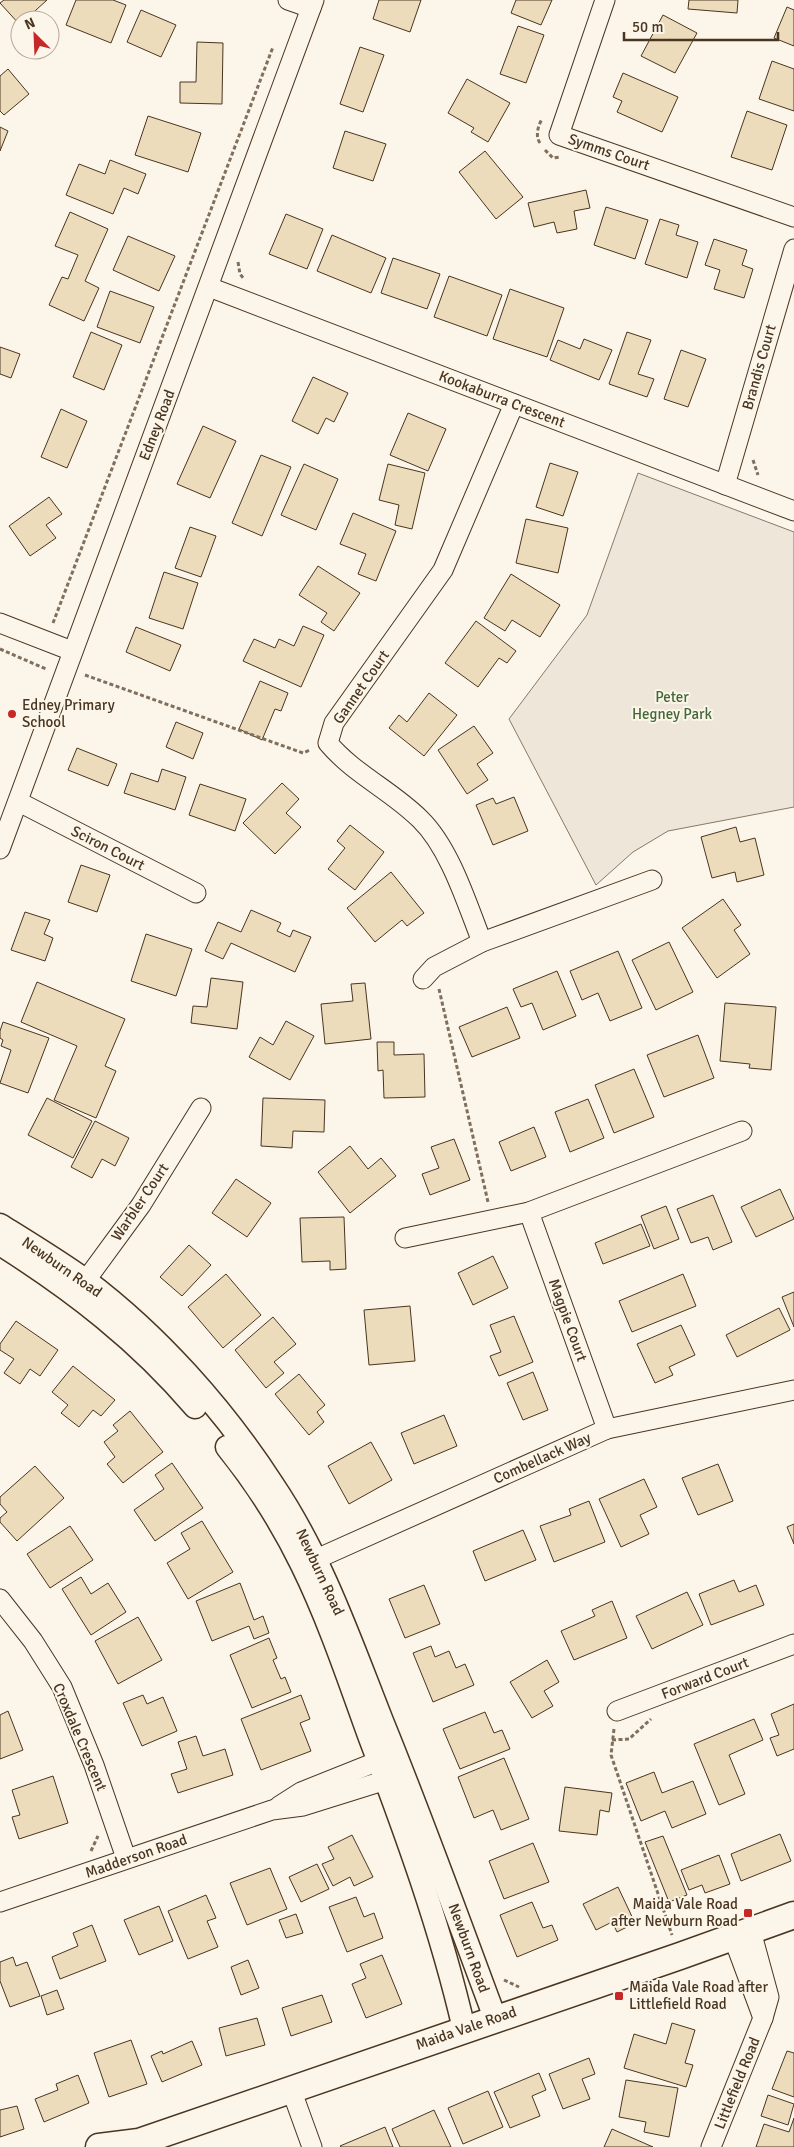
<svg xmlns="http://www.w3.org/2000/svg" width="794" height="2147" font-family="Signika,sans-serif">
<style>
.green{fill:#ede6d9;stroke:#887966}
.building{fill:#ecdcbc;stroke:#4a3520}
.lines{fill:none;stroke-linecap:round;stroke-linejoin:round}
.minor-casing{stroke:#4a3520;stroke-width:21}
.tertiary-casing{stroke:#4a3520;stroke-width:25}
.secondary-casing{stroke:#4a3520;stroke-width:29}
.path{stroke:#7f6f5c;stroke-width:3;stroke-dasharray:4 2.5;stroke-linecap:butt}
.minor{stroke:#fbf6e9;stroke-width:19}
.tertiary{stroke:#fbf6e9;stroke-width:22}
.secondary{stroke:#fbf6e9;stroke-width:26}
.poi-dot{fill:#c62828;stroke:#fbf6e9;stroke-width:2}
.labels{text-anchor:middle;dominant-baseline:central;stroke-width:4;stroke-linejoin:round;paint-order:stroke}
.street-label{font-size:15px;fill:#4a3520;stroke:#fbf6e9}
.park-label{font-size:15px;fill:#436837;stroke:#fbf6e9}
.poi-label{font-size:15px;fill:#4a3520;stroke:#fbf6e9;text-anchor:start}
</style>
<rect width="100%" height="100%" fill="#fbf6e9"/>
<path class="green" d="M638 473 794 532V807L668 831 633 852 596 885 509 719 587 615Z"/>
<g class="building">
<path d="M4 0H47L25 20H20V25L0 3Z"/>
<path d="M76 0H113L126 5 111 43 66 25Z"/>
<path d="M379 0H421L410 32 373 19Z"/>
<path d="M516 0H552L541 25 511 13Z"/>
<path d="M689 0H738L737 13 688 9Z"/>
<path d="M787 7 794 10V46L774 38Z"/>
<path d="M141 10 176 25 161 57 127 42Z"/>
<path d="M663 15 697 33 675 73 641 56Z"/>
<path d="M518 26 544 35 526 83 500 74Z"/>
<path d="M197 42 223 43 222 104 180 103V82H196Z"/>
<path d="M360 47 384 55 363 112 340 104Z"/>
<path d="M772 61 794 69V111L759 99Z"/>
<path d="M8 69 29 94 4 115 0 111V76Z"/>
<path d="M623 73 678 97 662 132 617 112 622 101 613 97Z"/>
<path d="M467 79 510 103 488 142 471 132 474 128 448 113Z"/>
<path d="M747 111 787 125 772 170 731 157Z"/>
<path d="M148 116 201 133 188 172 135 155Z"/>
<path d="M0 127 8 131 0 151Z"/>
<path d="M345 131 386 144 373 181 333 168Z"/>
<path d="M485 151 523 197 496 219 459 172Z"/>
<path d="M110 160 146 174 138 194 124 188 113 214 66 195 79 164 105 174Z"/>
<path d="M586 190 590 208 574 211 577 229 557 233 554 222 534 227 528 203Z"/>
<path d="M606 207 648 220 635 259 594 245Z"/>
<path d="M70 212 108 229 85 281 99 288 84 321 49 305 62 277 68 279 78 255 55 246Z"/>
<path d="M286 214 323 229 307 269 269 254Z"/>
<path d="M660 219 679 225 676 235 698 242 687 278 645 264Z"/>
<path d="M332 235 386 258 371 293 317 271Z"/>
<path d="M128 236 175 256 159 291 113 270Z"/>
<path d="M714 239 747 250 742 265 753 269 744 298 714 289 720 270 705 265Z"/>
<path d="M393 258 440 274 427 309 381 293Z"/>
<path d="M449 276 502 295 487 336 434 317Z"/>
<path d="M510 289 564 308 547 357 493 339Z"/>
<path d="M110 291 154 307 140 343 97 327Z"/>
<path d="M91 332 122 345 104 390 73 377Z"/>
<path d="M627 332 651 340 638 374 654 379 647 397 609 384Z"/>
<path d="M584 339 612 350 599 380 550 360 558 340 580 349Z"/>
<path d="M0 347 20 354 11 378 0 374Z"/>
<path d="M681 350 706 359 688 407 664 399Z"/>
<path d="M313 377 348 393 334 422 326 418 318 434 292 421Z"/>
<path d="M61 409 87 421 67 468 41 457Z"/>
<path d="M408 413 446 429 428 471 390 455Z"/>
<path d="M203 426 236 441 210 498 177 484Z"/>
<path d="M261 455 291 467 262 536 232 523Z"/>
<path d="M550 463 578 472 563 516 536 507Z"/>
<path d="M304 464 338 479 316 530 281 515Z"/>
<path d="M388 464 425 473 412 529 395 525 399 505 379 500Z"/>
<path d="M49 497 62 514 46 525 56 538 30 556 9 526Z"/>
<path d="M353 513 396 531 376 581 358 574 366 554 340 544Z"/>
<path d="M526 519 568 528 558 573 516 563Z"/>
<path d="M190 527 216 536 201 577 175 568Z"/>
<path d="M318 566 360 593 334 631 321 622 327 613 299 595Z"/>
<path d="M164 572 198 583 183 629 149 618Z"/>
<path d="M511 574 560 605 540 637 512 620 505 631 484 618Z"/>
<path d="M476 621 516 651 507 663 499 658 478 687 445 663Z"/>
<path d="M303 626 324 635 301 687 243 661 254 639 275 648 279 639 294 646Z"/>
<path d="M136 627 181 645 170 671 126 652Z"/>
<path d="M260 681 288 693 281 711 275 709 262 740 239 729Z"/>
<path d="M429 693 457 715 424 756 389 728 399 715 407 722Z"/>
<path d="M176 722 203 733 193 759 166 747Z"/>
<path d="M474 726 493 753 477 764 488 780 467 794 438 750Z"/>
<path d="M77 748 117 764 108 786 68 770Z"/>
<path d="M162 769 186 777 175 810 124 793 131 773 158 782Z"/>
<path d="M282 783 299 799 286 813 301 827 275 854 243 823Z"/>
<path d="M200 784 246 799 235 831 189 815Z"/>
<path d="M514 797 528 831 493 845 476 805 493 798 496 804Z"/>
<path d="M350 825 384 852 355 890 328 869 345 848 337 841Z"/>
<path d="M736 827 740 842 755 838 764 875 737 882 735 872 712 878 701 837Z"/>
<path d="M81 865 110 875 97 912 68 902Z"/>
<path d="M391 872 424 913 407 926 402 920 375 942 347 908Z"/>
<path d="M723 899 741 925 734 930 750 954 717 978 682 928Z"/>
<path d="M251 910 281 923 277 931 290 937 293 930 311 937 295 972 231 943 223 959 205 951 218 922 241 932Z"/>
<path d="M25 912 50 920 44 934 53 938 45 961 11 950Z"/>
<path d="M146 934 192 949 176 996 131 981Z"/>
<path d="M669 942 693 992 656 1010 632 960Z"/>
<path d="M618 951 642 1008 610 1021 598 993 582 1000 570 971Z"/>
<path d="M557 971 576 1016 543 1030 532 1003 521 1007 513 989Z"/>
<path d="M211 978 243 982 237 1029 191 1023 193 1006 207 1007Z"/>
<path d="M37 982 125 1019 105 1066 116 1071 96 1118 54 1100 77 1046 21 1022Z"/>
<path d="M365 983 371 1039 325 1044 321 1004 353 1001 351 984Z"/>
<path d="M725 1003 776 1007 771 1070 749 1068 750 1064 720 1061Z"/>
<path d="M507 1007 520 1038 472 1057 459 1027Z"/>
<path d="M286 1021 314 1036 290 1080 249 1057 260 1037 273 1045Z"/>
<path d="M3 1022 49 1038 28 1093 0 1083 11 1050 1 1046 3 1040 0 1038V1031Z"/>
<path d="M698 1035 714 1078 664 1097 647 1055Z"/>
<path d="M377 1042H394V1055L424 1054 425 1097 384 1098 383 1070 378 1071Z"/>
<path d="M634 1069 654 1117 614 1133 595 1085Z"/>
<path d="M47 1098 92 1121 73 1158 28 1135Z"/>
<path d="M263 1098 325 1100 324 1132 293 1131 292 1148 261 1146Z"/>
<path d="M588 1099 604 1138 570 1152 555 1112Z"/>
<path d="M95 1121 129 1138 115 1166 102 1159 92 1178 71 1167Z"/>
<path d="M534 1127 546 1157 511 1171 499 1142Z"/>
<path d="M454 1139 470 1180 430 1195 422 1174 439 1168 431 1147Z"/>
<path d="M350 1146 368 1169 381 1158 396 1176 350 1213 318 1172Z"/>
<path d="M236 1179 271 1203 247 1237 212 1213Z"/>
<path d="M780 1189 794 1219 756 1237 741 1207Z"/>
<path d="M713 1195 732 1242 713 1250 708 1237 691 1243 677 1209Z"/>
<path d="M666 1206 679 1239 654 1249 641 1216Z"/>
<path d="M344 1217 346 1269 330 1270V1261L302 1262 300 1218Z"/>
<path d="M641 1224 650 1246 603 1264 595 1243Z"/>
<path d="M189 1245 211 1265 182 1296 160 1277Z"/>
<path d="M493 1256 508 1288 473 1305 458 1273Z"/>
<path d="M226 1274 261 1315 223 1348 188 1307Z"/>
<path d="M683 1274 696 1306 632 1332 619 1301Z"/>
<path d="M794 1292V1327L782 1297Z"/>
<path d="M410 1306 415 1361 369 1365 364 1310Z"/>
<path d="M779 1308 790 1330 737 1357 726 1335Z"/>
<path d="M514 1316 533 1362 499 1376 490 1356 501 1352 490 1325Z"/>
<path d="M273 1317 296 1344 274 1362 284 1373 266 1388 235 1350Z"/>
<path d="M16 1321 58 1350 40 1376 30 1369 20 1384 4 1373 14 1359 0 1350V1344Z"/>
<path d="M681 1325 695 1355 669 1367 673 1375 655 1383 637 1344Z"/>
<path d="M73 1366 115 1400 101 1416 93 1410 79 1427 61 1413 68 1405 52 1392Z"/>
<path d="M533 1372 548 1410 523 1420 507 1383Z"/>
<path d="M299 1374 325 1405 317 1412 324 1422 309 1435 275 1394Z"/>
<path d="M130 1411 163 1452 123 1483 107 1464 115 1457 104 1442 118 1431 113 1425Z"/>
<path d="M444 1415 457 1446 414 1464 401 1433Z"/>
<path d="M371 1442 392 1480 349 1504 328 1466Z"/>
<path d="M172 1463 203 1508 155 1541 134 1510 164 1489 155 1475Z"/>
<path d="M718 1464 733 1501 698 1515 682 1478Z"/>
<path d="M35 1466 64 1498 17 1541 0 1522V1518L7 1512 0 1504V1497Z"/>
<path d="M644 1479 657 1507 640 1515 649 1534 621 1547 599 1499Z"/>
<path d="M589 1501 605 1542 554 1562 540 1526 571 1515 569 1509Z"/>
<path d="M202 1521 233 1572 188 1599 167 1563 190 1549 181 1533Z"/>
<path d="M794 1524V1544L787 1527Z"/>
<path d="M70 1526 93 1560 50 1588 27 1554Z"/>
<path d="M523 1530 536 1560 485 1581 473 1551Z"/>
<path d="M81 1577 91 1594 108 1583 126 1612 91 1635 62 1589Z"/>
<path d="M734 1580 739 1592 756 1585 764 1605 711 1625 699 1594Z"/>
<path d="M240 1583 254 1620 263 1616 269 1633 254 1639 249 1626 212 1641 196 1601Z"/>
<path d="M424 1585 440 1624 405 1638 389 1599Z"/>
<path d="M687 1592 703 1625 652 1649 636 1616Z"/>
<path d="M612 1601 627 1638 574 1660 561 1631 595 1616 592 1610Z"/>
<path d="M138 1617 162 1660 118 1684 95 1641Z"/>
<path d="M269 1638 277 1658 273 1660 281 1679 285 1677 291 1692 252 1708 230 1655Z"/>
<path d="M431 1646 435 1657 449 1651 456 1668 465 1664 474 1685 433 1702 413 1653Z"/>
<path d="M547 1660 559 1682 544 1691 553 1706 532 1718 510 1682Z"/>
<path d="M143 1695 147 1704 163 1697 177 1731 142 1746 123 1703Z"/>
<path d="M301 1695 310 1719 300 1723 311 1751 261 1770 241 1719Z"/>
<path d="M794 1704V1749L777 1756 770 1738 779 1735 771 1714Z"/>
<path d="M8 1711 23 1750 0 1759V1715Z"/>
<path d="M485 1712 494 1733 502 1730 510 1749 460 1769 443 1729Z"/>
<path d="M754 1719 763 1740 729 1755 745 1794 719 1805 694 1744Z"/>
<path d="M196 1736 203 1756 225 1749 233 1775 178 1793 171 1774 187 1769 178 1742Z"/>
<path d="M504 1758 529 1819 501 1830 493 1810 474 1818 458 1777Z"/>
<path d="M654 1772 662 1793 693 1781 706 1814 672 1828 665 1811 641 1821 626 1783Z"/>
<path d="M53 1776 68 1823 19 1839 12 1817 20 1815 12 1790Z"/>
<path d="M565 1787 612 1793 609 1812 600 1810 597 1835 559 1831Z"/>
<path d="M780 1834 791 1861 741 1881 731 1854Z"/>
<path d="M352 1835 373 1877 354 1886 350 1877 333 1886 322 1864 334 1859 328 1847Z"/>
<path d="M663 1836 687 1895 669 1902 645 1842Z"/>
<path d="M533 1843 549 1882 504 1899 489 1861Z"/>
<path d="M719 1855 730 1884 705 1893 702 1885 689 1890 681 1870Z"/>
<path d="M317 1864 329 1889 301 1902 289 1877Z"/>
<path d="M270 1868 287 1909 247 1925 230 1883Z"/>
<path d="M618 1887 635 1923 617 1932 612 1922 596 1930 583 1904Z"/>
<path d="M206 1895 216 1918 207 1921 218 1947 188 1959 168 1911Z"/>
<path d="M356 1897 364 1917 374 1913 383 1938 347 1952 329 1907Z"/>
<path d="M532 1902 543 1928 552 1925 558 1940 517 1957 500 1915Z"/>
<path d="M159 1906 173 1941 139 1955 124 1920Z"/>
<path d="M296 1914 303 1933 286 1938 279 1920Z"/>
<path d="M92 1925 106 1961 60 1979 52 1957 78 1946 73 1933Z"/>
<path d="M382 1955 402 2004 366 2018 352 1984 366 1978 360 1964Z"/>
<path d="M13 1957 16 1966 27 1962 40 1996 10 2007 0 1981V1962Z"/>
<path d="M248 1960 259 1988 241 1995 231 1967Z"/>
<path d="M57 1990 64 2009 47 2015 41 1996Z"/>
<path d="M322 1995 332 2022 291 2036 282 2008Z"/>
<path d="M257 2018 265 2045 226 2056 219 2028Z"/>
<path d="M672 2023 695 2030 685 2063 693 2065 686 2087 624 2068 634 2034 666 2044Z"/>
<path d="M131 2040 147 2084 109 2097 94 2053Z"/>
<path d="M192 2041 202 2065 162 2082 151 2056 162 2051 163 2054Z"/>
<path d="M787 2051 794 2053V2097L772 2089Z"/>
<path d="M589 2058 595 2074 582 2079 590 2099 563 2109 549 2074Z"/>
<path d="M539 2073 546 2090 532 2096 540 2116 510 2128 494 2092Z"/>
<path d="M78 2075 89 2103 44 2122 35 2099 58 2090 56 2084Z"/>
<path d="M626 2080 678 2088 669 2137 644 2132 646 2122 619 2117Z"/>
<path d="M488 2091 503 2127 463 2144 448 2108Z"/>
<path d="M768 2095 794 2104 788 2125 761 2116Z"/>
<path d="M17 2106 24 2129 0 2137V2110Z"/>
<path d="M434 2110 451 2147H400L392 2129Z"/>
<path d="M794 2118V2147H756L764 2124 789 2132Z"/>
<path d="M385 2127 393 2147H341L340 2146Z"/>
<path d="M612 2129 653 2147H604Z"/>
</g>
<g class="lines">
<g class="minor-casing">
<g id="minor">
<path d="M288 0 311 8"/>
<path d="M605 0 559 135 794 217"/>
<path d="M209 287 794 511"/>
<path d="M725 485 794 249"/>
<path d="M0 623 72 651"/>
<path d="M19 802 196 893"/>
<path d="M0 849 314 0"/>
<path d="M482 942C467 904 450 848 420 819 392 791 354 774 328 743L334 723 443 570 514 404"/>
<path d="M423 979 434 967 482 942 652 880"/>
<path d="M529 1212 607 1429"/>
<path d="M405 1238 529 1212 742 1131"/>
<path d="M78 1291 141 1205 201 1108"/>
<path d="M303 1565 607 1429 794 1390"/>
<path d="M0 1599 33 1641 62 1687 94 1765 126 1858"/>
<path d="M617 1711 794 1644"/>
<path d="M279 1806 301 1792 391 1756"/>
<path d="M0 1902 272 1810 303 1806 399 1776"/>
<path d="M733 1937 763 2018"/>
<path d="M291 2089 312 2147"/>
<path d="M711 2147 763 2018 769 1997 751 1931"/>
</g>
</g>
<g class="tertiary-casing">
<g id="tertiary">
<path d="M0 1225C29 1243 57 1260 85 1280 158 1335 223 1408 273 1485 322 1558 350 1640 382 1721 422 1819 458 1919 495 2018"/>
<path d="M0 1244C73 1290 139 1341 195 1407"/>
<path d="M227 1447C256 1483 282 1524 302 1565 329 1620 349 1680 370 1738 406 1833 441 1929 464 2029"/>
</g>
</g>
<g class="secondary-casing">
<path id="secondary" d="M99 2147 139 2142 680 1956 794 1915"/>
</g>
<g class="path">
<path d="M540 143C535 136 538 126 542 119"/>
<path d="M545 150 553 158 561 157"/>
<path d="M238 262 240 274 244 279"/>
<path d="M753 460 758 475"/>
<path d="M53 623 273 47"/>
<path d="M0 649 46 669"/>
<path d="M85 675 303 753 310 750"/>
<path d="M439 989 488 1202"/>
<path d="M614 1729 611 1755 672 1935"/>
<path d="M612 1740 629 1739 651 1719"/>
<path d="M91 1851 98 1836"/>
<path d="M504 1980 519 1987"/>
</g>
<use href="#minor" class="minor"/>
<use href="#tertiary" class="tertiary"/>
<use href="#secondary" class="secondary"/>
</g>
<g class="poi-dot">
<circle cx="12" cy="714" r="5"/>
<rect x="743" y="1908" width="10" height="10" rx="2.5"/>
<rect x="614" y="1991" width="10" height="10" rx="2.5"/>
</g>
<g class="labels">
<g class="street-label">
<text transform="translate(609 152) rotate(19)">Symms Court</text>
<text transform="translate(759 367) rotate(-74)">Brandis Court</text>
<text transform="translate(502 399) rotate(21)">Kookaburra Crescent</text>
<text transform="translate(157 425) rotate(-69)">Edney Road</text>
<text transform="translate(361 687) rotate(-55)">Gannet Court</text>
<text transform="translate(108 848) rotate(27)">Sciron Court</text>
<text transform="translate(140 1202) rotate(-56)">Warbler Court</text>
<text transform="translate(62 1267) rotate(35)">Newburn Road</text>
<text transform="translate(568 1320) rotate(70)">Magpie Court</text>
<text transform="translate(542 1458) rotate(-24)">Combellack Way</text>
<text transform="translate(320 1572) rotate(65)">Newburn Road</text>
<text transform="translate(705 1678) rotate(-21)">Forward Court</text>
<text transform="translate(80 1737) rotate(67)">Croxdale Crescent</text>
<text transform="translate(136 1856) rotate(-19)">Madderson Road</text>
<text transform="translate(469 1948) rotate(70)">Newburn Road</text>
<text transform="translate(466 2028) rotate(-19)">Maida Vale Road</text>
<text transform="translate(737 2083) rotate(-68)">Littlefield Road</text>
</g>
<g class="park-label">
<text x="672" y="697">Peter<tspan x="672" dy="17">Hegney Park</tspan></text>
</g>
<g class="poi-label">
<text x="22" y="705">Edney Primary<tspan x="22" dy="17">School</tspan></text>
<text x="738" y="1904" text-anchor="end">Maida Vale Road<tspan x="738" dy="17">after Newburn Road</tspan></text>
<text x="629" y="1987">Maida Vale Road after<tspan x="629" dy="17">Littlefield Road</tspan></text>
</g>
</g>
<g transform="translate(35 35) rotate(336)"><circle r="24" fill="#fbf6e9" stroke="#b4a999"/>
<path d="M0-4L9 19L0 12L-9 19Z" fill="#c62828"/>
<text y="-8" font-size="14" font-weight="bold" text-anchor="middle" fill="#4a3520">N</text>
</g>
<path d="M624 32v8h154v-8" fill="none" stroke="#4a3520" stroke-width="2.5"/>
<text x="632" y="32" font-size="15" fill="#4a3520" stroke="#fbf6e9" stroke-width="4" paint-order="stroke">50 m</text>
</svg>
